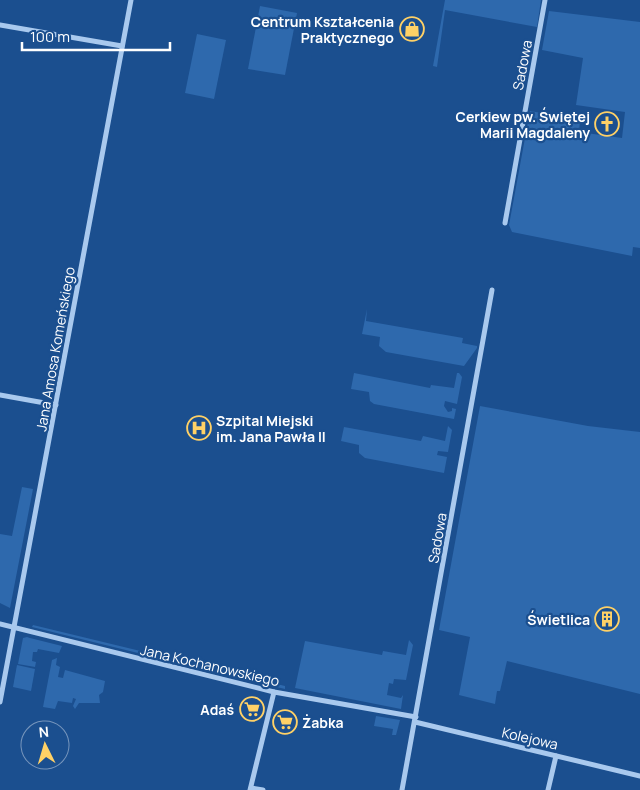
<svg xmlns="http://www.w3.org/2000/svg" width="640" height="790" font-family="Manrope,sans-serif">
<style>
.green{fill:#2e69ad}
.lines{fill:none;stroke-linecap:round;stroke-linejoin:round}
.minor{stroke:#a9c9ee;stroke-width:5}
.labels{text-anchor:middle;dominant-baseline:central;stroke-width:4.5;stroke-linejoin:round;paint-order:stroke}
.poi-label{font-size:14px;font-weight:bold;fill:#fff;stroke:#1b4f8f;text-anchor:end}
.street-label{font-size:14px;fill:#fff;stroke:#1b4f8f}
</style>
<rect width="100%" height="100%" fill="#1b4f8f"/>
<g class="green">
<path d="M445 0H541L537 27 445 10 437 67 433 66Z"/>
<path d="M260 6 297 13 285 75 248 69Z"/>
<path d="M549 11 640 22V248L633 247 632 256 512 232 509 225 530 111 580 120 579 132 622 138 625 112 576 105 583 58 542 50Z"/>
<path d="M197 34 226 40 214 99 185 93Z"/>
<path d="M367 309 366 321 463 338 462 343 477 346V348L464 366 386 352 379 346 380 337 362 334Z"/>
<path d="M354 373 430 388 431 385 454 388 457 373H459L462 377 457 404 445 401 444 406 448 412 452 411V408L456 409 454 419 374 404 370 401 369 392 351 389Z"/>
<path d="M480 406 588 426 640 432V694L507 661 500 691H497L495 704 459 695 470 637 439 630Z"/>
<path d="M448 426 452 430 448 452 438 451 437 455 447 457 444 473 365 458 359 453V445L341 441 344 427 421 441 423 436 445 441Z"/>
<path d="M22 487 33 489 10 608 0 603V534L12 536Z"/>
<path d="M33 625 285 686V689L32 627Z"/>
<path d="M27 637 30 638 62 646 59 653 38 649 37 652H33L32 661 36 662 35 667 18 664 23 638Z"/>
<path d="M409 640 413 645 406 680 394 679 393 684 389 683 387 695 401 698 403 695 401 709 295 688 305 641 382 655 383 651 406 655Z"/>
<path d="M57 658 56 665 60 667 58 677 63 678 65 670 105 681 103 692 99 695 100 703H79L75 709 73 706 76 699 73 698 72 703 58 701 55 709 43 707 52 660Z"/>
<path d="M17 665 35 669 31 691 13 687Z"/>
<path d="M376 716 400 720 396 735H392L393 729 374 726Z"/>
</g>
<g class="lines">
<g class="minor">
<path d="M0 25 122 46"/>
<path d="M505 223 545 0"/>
<path d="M0 395 56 405"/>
<path d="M0 624 274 692 416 717"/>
<path d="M0 702 131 0"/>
<path d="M415 722 640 776"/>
<path d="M251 788 263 790"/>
<path d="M250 790 274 692"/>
<path d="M402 790 492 290"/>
<path d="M548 790 556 756"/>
</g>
</g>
<defs>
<g id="shop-ring" transform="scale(1.25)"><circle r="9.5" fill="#1b4f8f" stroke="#ffd166" stroke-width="1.5"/><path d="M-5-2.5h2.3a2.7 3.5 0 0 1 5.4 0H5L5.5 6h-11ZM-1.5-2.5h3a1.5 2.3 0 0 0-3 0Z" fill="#ffd166"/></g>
<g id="church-ring" transform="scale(1.25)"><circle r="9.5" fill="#1b4f8f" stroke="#ffd166" stroke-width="1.5"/><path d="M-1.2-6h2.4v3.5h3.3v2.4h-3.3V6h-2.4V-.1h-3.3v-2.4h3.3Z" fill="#ffd166"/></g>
<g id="hospital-ring" transform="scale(1.25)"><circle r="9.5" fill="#1b4f8f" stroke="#ffd166" stroke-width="1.5"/><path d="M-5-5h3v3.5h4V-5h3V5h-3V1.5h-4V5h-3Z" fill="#ffd166"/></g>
<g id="building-ring" transform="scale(1.25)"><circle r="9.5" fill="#1b4f8f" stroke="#ffd166" stroke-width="1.5"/><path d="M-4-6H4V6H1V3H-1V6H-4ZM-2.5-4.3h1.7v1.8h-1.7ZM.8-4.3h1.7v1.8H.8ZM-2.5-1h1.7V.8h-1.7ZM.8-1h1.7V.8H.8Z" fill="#ffd166"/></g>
<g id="supermarket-ring" transform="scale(1.25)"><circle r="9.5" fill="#1b4f8f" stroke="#ffd166" stroke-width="1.5"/><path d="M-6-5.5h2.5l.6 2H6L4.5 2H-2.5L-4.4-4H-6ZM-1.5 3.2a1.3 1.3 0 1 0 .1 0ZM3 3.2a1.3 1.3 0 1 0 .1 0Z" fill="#ffd166"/></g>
</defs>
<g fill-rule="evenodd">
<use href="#shop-ring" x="412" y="29"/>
<use href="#church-ring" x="607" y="124"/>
<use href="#hospital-ring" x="199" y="428"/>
<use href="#building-ring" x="607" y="619"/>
<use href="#supermarket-ring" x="252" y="709"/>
<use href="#supermarket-ring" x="285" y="722"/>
</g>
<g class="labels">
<g class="poi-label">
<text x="394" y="21">Centrum Kształcenia<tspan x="394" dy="16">Praktycznego</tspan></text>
<text x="590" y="116">Cerkiew pw. Świętej<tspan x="590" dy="16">Marii Magdaleny</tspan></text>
<text x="216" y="420" text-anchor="start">Szpital Miejski<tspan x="216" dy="16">im. Jana Pawła II</tspan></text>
<text x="590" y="619">Świetlica</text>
<text x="234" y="709">Adaś</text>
<text x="302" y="722" text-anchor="start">Żabka</text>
</g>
<g class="street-label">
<text transform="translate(522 65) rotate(-79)">Sadowa</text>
<text transform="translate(55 349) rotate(-80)">Jana Amosa Komeńskiego</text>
<text transform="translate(437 538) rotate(-80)">Sadowa</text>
<text transform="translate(210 665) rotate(13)">Jana Kochanowskiego</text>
<text transform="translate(530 738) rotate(13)">Kolejowa</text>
</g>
</g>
<g transform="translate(45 745) rotate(355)"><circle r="24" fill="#1b4f8f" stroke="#7695bc"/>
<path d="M0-4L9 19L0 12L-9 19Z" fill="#ffd166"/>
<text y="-8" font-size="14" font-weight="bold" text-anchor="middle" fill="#ffffff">N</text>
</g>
<path d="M22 42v8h148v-8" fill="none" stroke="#ffffff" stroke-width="2.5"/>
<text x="30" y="42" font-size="15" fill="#ffffff" stroke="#1b4f8f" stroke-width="4" paint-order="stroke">100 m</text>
</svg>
